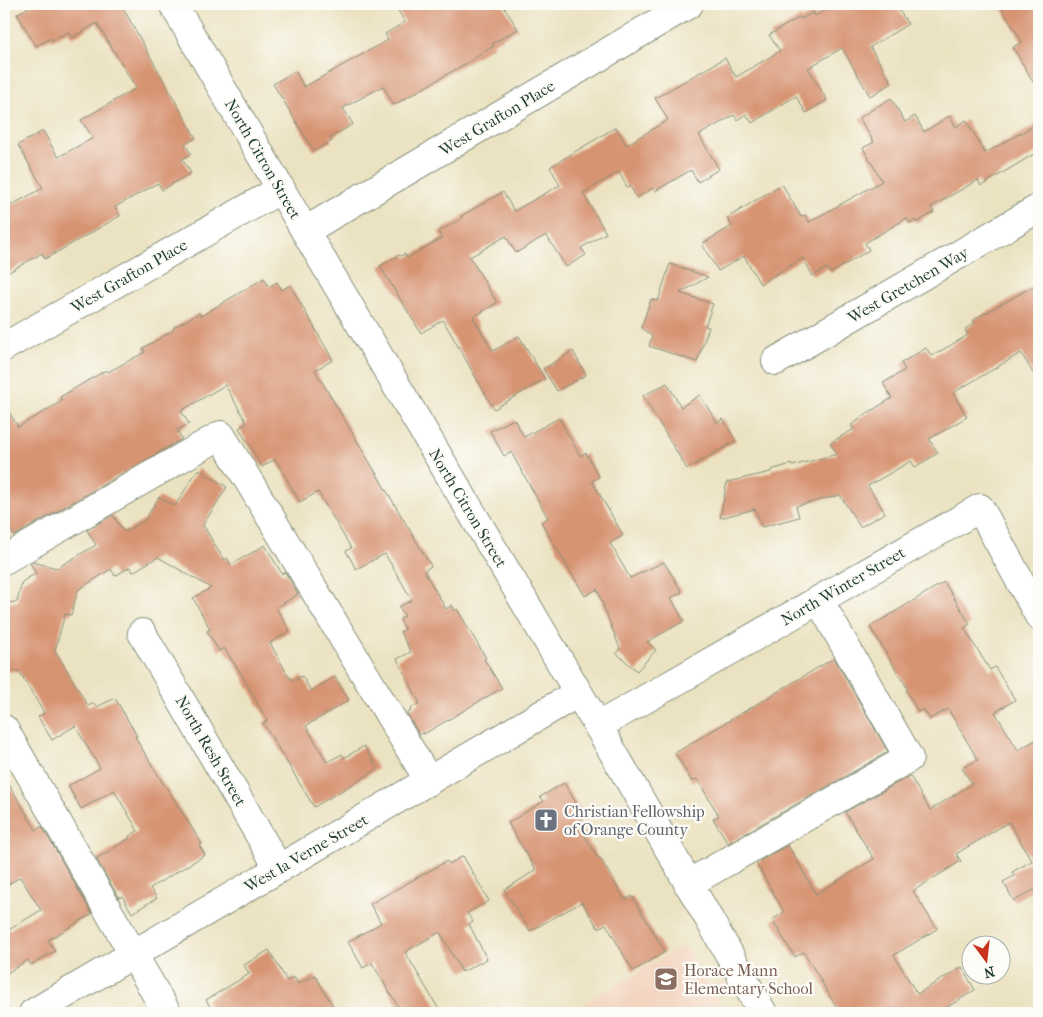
<svg xmlns="http://www.w3.org/2000/svg" width="1043" height="1017" font-family="'IM FELL French Canon',serif">
<style>
.built{fill:#f3d4bf}
.building{fill:#d79473}
.lines{fill:none;stroke-linecap:round;stroke-linejoin:round}
.minor-casing{stroke:#85907a;stroke-width:30}
.minor{stroke:#fff;stroke-width:28}
.labels{text-anchor:middle;dominant-baseline:central;stroke-width:4.5;stroke-linejoin:round;paint-order:stroke}
.street-label{font-size:16px;fill:#1f3d34;stroke:#fdfcf7}
.worship-label{font-size:16px;fill:#5b616d;stroke:#fdfcf7;text-anchor:start}
.education-label{font-size:16px;fill:#785e54;stroke:#fdfcf7;text-anchor:start}
</style>
<rect width="100%" height="100%" fill="#fdfcf7"/>
<filter id="ink" filterUnits="userSpaceOnUse"><feTurbulence type="fractalNoise" baseFrequency=".02" numOctaves="2"/><feDisplacementMap in="SourceGraphic" scale="10" xChannelSelector="R" yChannelSelector="G"/><feConvolveMatrix kernelMatrix="1 2 1 2 8 2 1 2 1" color-interpolation-filters="sRGB"/></filter>
<filter id="wash" filterUnits="userSpaceOnUse"><feTurbulence type="fractalNoise" baseFrequency=".0096" numOctaves="4" result="noise"/><feDisplacementMap in="SourceGraphic" scale="20" xChannelSelector="R" yChannelSelector="G"/><feGaussianBlur stdDeviation="1.12" result="paint"/><feColorMatrix in="noise" values="0 0 0 0 0 0 0 0 0 0 0 0 0 0 0 0 0 1.4 0 .05"/><feComposite in="paint" operator="in"/></filter>
<g filter="url(#wash)">
<rect width="100%" height="100%" fill="#ebe2c1"/>
<path class="built" d="M684 945 725 1013H569Z"/>
<g id="blocks">
<g class="building">
<path d="M34 4H130L123 8 196 138 185 144 191 154 182 159 191 173 162 190 158 183 115 207 120 216 45 259 42 253 4 275V209L43 188 18 145 43 131 58 157 93 138 81 120 136 88 97 23 72 38 68 32 52 40 51 38 36 46 17 14Z"/>
<path d="M394 4H502L518 29 492 44 494 46 465 64 394 105 383 86 343 108 353 124 330 138 332 141 314 151 273 84 295 71 304 87 388 40 385 34 405 22Z"/>
<path d="M835 4H895L908 24 870 47 892 83 870 96 842 48 808 68 827 100 806 113 796 96 752 123 746 114 737 120 734 115 699 135 719 169 698 182 691 170 655 191 653 188 637 198 630 186 627 187 619 172 583 193 606 233 581 248 586 255 566 267 546 235 516 253 506 236 470 257 497 303 473 317 493 351 519 336 545 379 494 409 443 320 421 333 380 266 399 255 400 256 405 254 407 258 442 238 438 232 462 218 461 216 503 192 514 211 560 185 550 167 616 127 626 145 668 120 655 98 725 58 736 77 780 51 769 35 800 17 802 19 813 12 815 16Z"/>
<path d="M999 4H1039V92L1013 47 1022 42Z"/>
<path d="M891 98 905 122 915 116 924 132 949 116 956 127 966 120 985 153 1039 123V151L981 186 978 180 931 207 934 212 916 223 915 220 909 223 907 218 865 243 869 250 831 273 827 268 813 276 803 258 760 284 744 256 718 271 702 244 732 226 727 218 782 184 801 217 805 215 809 222 882 181 863 148 874 142 859 118Z"/>
<path d="M670 264 708 277 680 293 713 304 705 326 709 327 697 362 649 346 652 336 641 328 651 299 658 301Z"/>
<path d="M264 278 269 287 277 282 282 290 290 285 313 325 333 360 315 370 431 566 424 571 446 609 452 605 455 611 457 609 486 658 484 659 502 688 424 734 423 732 419 735 407 713 411 711 410 709 420 703 397 659 411 652 400 632 405 629 400 619 405 616 399 607 412 600 385 554 356 569 346 551 351 548 318 492 300 502 275 459 262 467 239 428 247 423 225 385 181 411 189 424 177 430 182 439 14 536 4 518V404L18 427 62 401 60 397 106 370 108 372 145 352 143 348 174 330 173 328 199 313 201 316Z"/>
<path d="M1039 283V383L1021 353 953 393 967 417 929 439 938 453 915 467 911 461 868 486 885 513 860 527 840 495 796 506 799 517 762 527 755 509 720 518 727 482 771 472V470L791 464 792 466 837 454 830 443 854 429 851 425 859 420 858 419 892 398 883 383 905 370 901 363 926 348 932 356 968 335 965 329 975 323 973 320Z"/>
<path d="M573 351 586 375 557 391 543 369Z"/>
<path d="M667 383 681 407 700 395 717 423 723 419 736 441 687 469 643 396Z"/>
<path d="M559 418 580 456 586 453 599 477 592 481 623 535 610 543 630 578 664 562 682 592 671 598 684 621 647 642 656 650 637 671 616 653 620 649 597 589 585 596 541 522 548 518 511 452 504 456 490 431 514 419 524 437Z"/>
<path d="M198 469 227 487 203 525 224 560 227 558 231 565 265 545 282 574 285 572 298 594 276 608 290 631 270 643 289 677H290L293 681 302 676 311 691 335 677 349 700 306 726 327 762 342 754 344 758 364 746 378 769 314 807 263 723 267 721 242 675 224 648 219 651 207 631 210 629 193 598 211 588 158 557 133 572 130 567 115 576 111 569 78 590 71 615 65 614 55 650 88 706 94 703 97 707 115 698 137 736 135 737 164 785H165L202 844 199 845 205 855 150 888 157 898 132 913 122 896 119 898 96 859 130 838 129 836 138 831 114 790 81 809 68 786 100 768 75 726 52 740 38 717 44 713 19 671 4 672V603L17 602 22 582 36 573 30 563 32 562 57 568 96 545 87 530 113 515 124 532 145 520 159 497 175 506Z"/>
<path d="M944 582 970 624 964 628 990 670 995 667 1015 700 995 712 1018 750 1039 738V887L1014 901 1003 882 1014 876 1012 872 1032 861 1009 822 956 854 961 861 913 891 937 929 894 955 917 994 962 967 975 990 938 1013H840L804 952 795 957 772 920 784 912 756 863 788 845 816 894 874 859 845 812 910 776 930 810 972 784 962 768 978 760 948 709 930 719 923 709 918 712 906 690 908 689 870 627Z"/>
<path d="M834 658 888 752 728 843 713 819 719 816 697 779 692 782 675 753Z"/>
<path d="M4 776 36 830 42 826 92 914 48 940 55 951 31 965 28 960 4 975V933L41 910 20 877 4 887Z"/>
<path d="M564 783 585 817 577 822 598 858H600L625 900 632 896 665 952 633 971 606 924 598 928 582 902 530 931 504 890 536 870 508 823 544 801 540 797Z"/>
<path d="M463 856 489 901 467 913 473 922 469 924 487 959 462 972 440 932 405 952 441 1013H402L372 963 363 968 348 942 381 923 370 904 447 861 449 864Z"/>
<path d="M269 950 287 981 294 977 298 984 315 975 337 1013H214L206 1000 249 974 244 965Z"/>
</g>
</g>
</g>
<g filter="url(#ink)">
<use href="#blocks" fill-opacity="0" stroke="#85907a" stroke-width="1"/>
<g class="lines">
<g class="minor-casing">
<g id="minor">
<path d="M173 4 305 231 598 726 763 1013"/>
<path d="M305 231 689 4"/>
<path d="M4 347 281 189"/>
<path d="M776 361 1039 208"/>
<path d="M4 560 221 435 429 781"/>
<path d="M142 633 279 869"/>
<path d="M598 726 980 508 1039 616"/>
<path d="M4 729 167 1013"/>
<path d="M688 884 909 758 819 600"/>
<path d="M33 1013 578 693"/>
</g>
</g>
<use href="#minor" class="minor"/>
</g>
</g>
<defs>
<g id="church-square" transform="scale(1.25)"><rect x="-9" y="-9" width="18" height="18" rx="4" fill="#6b7280" stroke="#fdfcf7"/><path d="M-1.2-6h2.4v3.5h3.3v2.4h-3.3V6h-2.4V-.1h-3.3v-2.4h3.3Z" fill="#fff"/></g>
<g id="school-square" transform="scale(1.25)"><rect x="-9" y="-9" width="18" height="18" rx="4" fill="#8d6e63" stroke="#fdfcf7"/><path d="M0-5L7-2L0 1L-7-2ZM-4 1L0 2.5L4 1V4Q0 6-4 4Z" fill="#fff"/></g>
</defs>
<g fill-rule="evenodd">
<use href="#church-square" x="546" y="820"/>
<use href="#school-square" x="666" y="979"/>
</g>
<g class="labels">
<g class="street-label">
<text transform="translate(497 118) rotate(-31)">West Grafton Place</text>
<text transform="translate(263 159) rotate(60)">North Citron Street</text>
<text transform="translate(129 276) rotate(-30)">West Grafton Place</text>
<text transform="translate(908 285) rotate(-30)">West Gretchen Way</text>
<text transform="translate(468 508) rotate(59)">North Citron Street</text>
<text transform="translate(843 586) rotate(-30)">North Winter Street</text>
<text transform="translate(211 751) rotate(60)">North Resh Street</text>
<text transform="translate(306 853) rotate(-30)">West la Verne Street</text>
</g>
<g class="worship-label">
<text x="564" y="811">Christian Fellowship<tspan x="564" dy="18">of Orange County</tspan></text>
</g>
<g class="education-label">
<text x="684" y="970">Horace Mann<tspan x="684" dy="18">Elementary School</tspan></text>
</g>
</g>
<rect width="1043" height="1017" fill="none" stroke="#fdfcf7" stroke-width="20"/>
<g transform="translate(986 960) rotate(165)"><circle r="24" fill="#fdfcf7" stroke="#a4b0a9"/>
<path d="M0-4L9 19L0 12L-9 19Z" fill="#c8321e"/>
<text y="-8" font-size="14" font-weight="bold" text-anchor="middle" fill="#1f3d34">N</text>
</g>
</svg>
